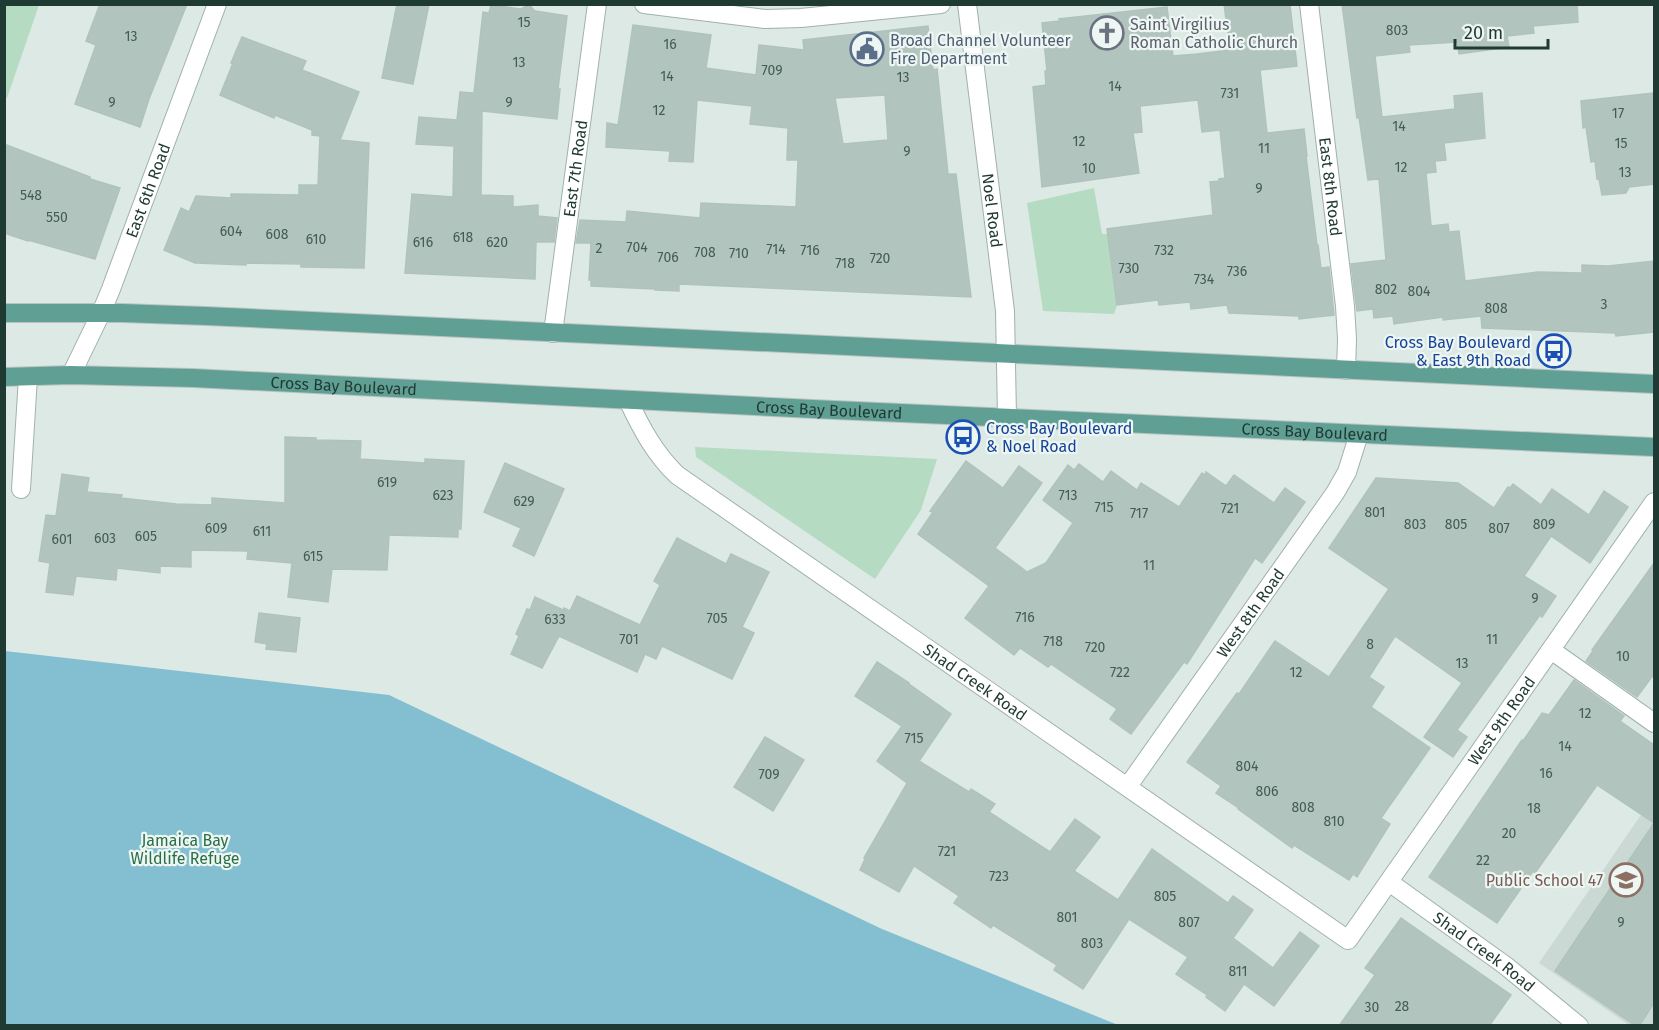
<svg xmlns="http://www.w3.org/2000/svg" width="1659" height="1030" font-family="'Fira Sans',sans-serif">
<style>
.built{fill:#cbd9d4}
.green{fill:#b5dbc2}
.water{fill:#83bfd0}
.building{fill:#b2c4be;stroke:#afc3bc;stroke-width:1.5;fill-rule:evenodd}
.lines{fill:none;stroke-linecap:round;stroke-linejoin:round}
.minor-casing{stroke:#a0b1ac;stroke-width:20}
.primary-casing{stroke:#bcc4c2;stroke-width:20}
.minor{stroke:#fff;stroke-width:18}
.primary{stroke:#60a094;stroke-width:18}
.labels{text-anchor:middle;dominant-baseline:central;stroke-width:4.5;stroke-linejoin:round;paint-order:stroke}
.number-label{font-size:14px;fill:#445c56}
.worship-label{font-size:16px;fill:#5b616d;stroke:#edf6f2;text-anchor:start}
.service-label{font-size:16px;fill:#4e5e75;stroke:#edf6f2;text-anchor:start}
.street-label{font-size:16px;fill:#1f3933;stroke:#edf6f2}
.transit-label{font-size:16px;fill:#164399;stroke:#edf6f2;text-anchor:end}
.park-label{font-size:16px;fill:#297049;stroke:#edf6f2}
.education-label{font-size:16px;fill:#785e54;stroke:#edf6f2;text-anchor:end}
</style>
<rect width="100%" height="100%" fill="#dde9e5"/>
<path class="built" d="M1654 796V1025H1629L1539 963Z"/>
<g class="green">
<path d="M4 5H39L7 98H4Z"/>
<path d="M1094 188 1102 234H1108L1117 305 1114 314 1043 311 1027 203Z"/>
<path d="M695 447 937 459 921 510 875 579 696 457Z"/>
</g>
<path class="water" d="M5 651 389 695 882 929 1118 1025H5Z"/>
<g class="building">
<path d="M100 4H187L149 99 140 127 75 104 96 45 86 41Z"/>
<path d="M397 4H429L413 84 382 78Z"/>
<path d="M1224 4 1290 5 1297 66 1260 70 1267 133 1304 129 1307 156H1306L1317 245H1318L1321 268 1329 267 1334 315 1299 319V316L1229 313 1227 305 1191 309 1190 302 1159 305 1158 300 1117 305 1107 229 1213 215 1210 182 1219 181V179L1225 178 1220 130 1202 132 1198 100 1140 106 1142 132 1133 133 1139 173 1042 187 1033 87 1046 85 1045 71H1047L1042 23 1060 21 1059 19 1167 7 1173 56 1197 54 1230 50Z"/>
<path d="M1342 4H1577L1578 22 1533 26 1534 33 1507 36 1509 47 1459 54 1457 42 1409 45 1410 52 1375 56 1382 117 1455 109 1454 96 1482 93 1485 138 1444 143 1446 160 1435 161 1436 172 1426 173 1431 226 1448 224 1449 232 1459 231 1465 281 1538 272 1582 273V265L1608 266 1654 261V332L1616 336 1615 333 1482 328 1481 316 1443 320V317L1394 324 1393 316 1374 318 1373 309 1357 311 1351 264 1386 260 1379 179 1368 180 1359 117 1357 118Z"/>
<path d="M491 5 521 9 529 5 535 11 567 16 558 89H560L557 119 482 111 481 195 513 196V207L538 205V216L557 218 554 242H536L535 279 405 273 412 194 453 197 454 146 416 144 419 117 457 120 460 92 474 93 483 12 489 13Z"/>
<path d="M633 25 711 35 706 68 756 75 759 45 804 50 803 40 928 26 933 70 937 69 948 174H956L971 297 679 284V291L655 290V289L591 286V280H589L591 243H576L580 220 626 222 627 211 700 218 701 203 796 207 798 160H787L788 128 750 124 752 106 697 100 693 162 669 161 670 151 606 147 607 123 618 125ZM885 95 888 140 843 144 835 98Z"/>
<path d="M242 37 306 61 302 70 359 92 340 140 369 143 364 268 301 267V264L246 263V265L195 263 164 250 181 208 189 212 196 196 231 198V194L299 195V185H318L320 136 312 135V130L275 115 274 118 220 95 233 63H231Z"/>
<path d="M1653 93 1654 110V184L1629 187 1626 193 1602 195 1599 179H1597L1595 161 1591 162 1586 127 1583 128 1581 101Z"/>
<path d="M4 144 90 177V179L120 188 95 259 28 240V241L4 233Z"/>
<path d="M285 437 316 438V440L361 441 360 459 425 463V459L464 461 461 529H458V537L389 535 387 570 332 569 328 602 288 597 292 563 247 559 248 551 191 550V567L160 566V573L117 568 116 580 76 576 73 595 46 592 50 563 39 561 46 515 56 516 62 474 89 478 87 492 122 495 121 498 176 504 212 505V498L285 503Z"/>
<path d="M966 461 1003 488 1019 466 1042 483 995 548 1027 572 1046 563 1073 523 1043 500 1068 465 1074 470 1079 464 1103 482 1111 471 1137 490 1141 483 1179 507 1202 473 1205 475 1206 472 1226 486 1234 475 1274 503 1285 488 1305 502 1262 563 1255 558 1187 664 1184 662 1131 734 1110 719 1117 709 1089 690 1051 664 1048 667 1020 648 1014 655 965 618 989 586 918 534 933 512 930 511Z"/>
<path d="M505 463 564 489 534 556 513 546 521 528 484 512Z"/>
<path d="M1376 478 1458 483 1494 508 1508 487 1510 488 1513 484 1541 505 1552 489 1589 515 1604 491 1628 507 1590 563 1551 536 1524 576 1556 596 1542 617 1540 615 1457 730 1467 737 1453 757 1424 737 1462 683 1395 636 1369 677 1384 687 1371 707 1430 748 1381 818 1390 824 1357 877 1353 874 1349 880 1294 845 1292 848 1238 809 1239 808 1216 793 1221 786 1187 762 1237 693 1239 694 1275 641 1329 677 1389 589 1329 548Z"/>
<path d="M677 538 726 564 731 554 769 572 742 627 754 633 732 679 662 646 656 659 645 654 637 672 559 636 542 668 511 654 519 636 516 634 527 609 530 610 535 597 563 610 564 608 570 611 577 596 640 625 660 585 654 581Z"/>
<path d="M1654 563V674L1637 697 1586 661 1593 651 1592 650Z"/>
<path d="M259 613 300 618 296 652 266 649 267 644 255 642Z"/>
<path d="M877 662 909 683V684L951 714 919 761 969 792 971 789 995 804 989 812 1050 852 1075 819 1100 837 1074 871 1118 900 1152 849 1228 903 1233 896 1253 910 1233 938 1273 968 1300 932 1319 946 1274 1006 1244 984 1225 1011 1206 997 1207 995 1176 974 1188 957 1129 919 1083 989 1054 970 1057 965 993 925 991 928 954 903 959 896 914 866 899 892 860 870 865 859 864 858 907 783 877 761 902 726 855 696Z"/>
<path d="M1574 680 1624 716 1620 721 1654 745V1003L1639 1026H1636L1555 971 1654 823 1597 785 1535 873 1533 871 1497 923 1429 877 1522 740 1523 741 1542 713 1549 715Z"/>
<path d="M765 737 804 760 773 811 734 787Z"/>
<path d="M1401 918 1511 995 1489 1026H1339L1375 975 1365 968Z"/>
</g>
<g class="lines">
<g class="minor-casing">
<g id="minor">
<path d="M644 4 765 19 801 18 941 4"/>
<path id="s1" d="M967 4 1005 311 1007 417"/>
<path id="s2" d="M1309 4 1345 306 1347 339 1346 370"/>
<path id="s3" d="M553 333 597 4"/>
<path id="s4" d="M71 375 101 313 111 289 217 4"/>
<path id="s5" d="M628 400C641 428 655 454 677 475L1348 940 1654 502"/>
<path d="M21 489 28 377"/>
<path d="M1551 650 1654 723"/>
<path id="s6" d="M1128 786 1335 493 1347 472 1359 434"/>
<path id="s7" d="M1389 882 1506 966 1579 1026"/>
</g>
</g>
<g class="primary-casing">
<g id="primary">
<path d="M4 313H122L206 316 1654 384"/>
<path id="s8" d="M4 377 71 375 193 378 813 409 1654 447"/>
</g>
</g>
<use href="#minor" class="minor"/>
<use href="#primary" class="primary"/>
</g>
<defs>
<g id="church-ring" transform="scale(1.725)"><circle r="9.5" fill="#edf6f2" stroke="#6b7280" stroke-width="1.5"/><path d="M-1.2-6h2.4v3.5h3.3v2.4h-3.3V6h-2.4V-.1h-3.3v-2.4h3.3Z" fill="#6b7280"/></g>
<g id="civic-ring" transform="scale(1.725)"><circle r="9.5" fill="#edf6f2" stroke="#5c6f8a" stroke-width="1.5"/><path d="M-.6-6.5H3V-4.5H.6V-3L4-1V1h2V6H-6V1h2V-1L-.6-3ZM-1.2 2.5V6h2.4V2.5Z" fill="#5c6f8a"/></g>
<g id="bus-ring" transform="scale(1.725)"><circle r="9.5" fill="#edf6f2" stroke="#1a4fb4" stroke-width="1.5"/><path d="M-5-6H5V4H4V6H2V4H-2V6H-4V4H-5ZM-3.5-4V0h7V-4ZM-3.5 1.2v1.5H-2V1.2ZM2 1.2v1.5H3.5V1.2Z" fill="#1a4fb4"/></g>
<g id="school-ring" transform="scale(1.725)"><circle r="9.5" fill="#edf6f2" stroke="#8d6e63" stroke-width="1.5"/><path d="M0-5L7-2L0 1L-7-2ZM-4 1L0 2.5L4 1V4Q0 6-4 4Z" fill="#8d6e63"/></g>
</defs>
<g fill-rule="evenodd">
<use href="#church-ring" x="1107" y="33"/>
<use href="#civic-ring" x="867" y="49"/>
<use href="#bus-ring" x="1554" y="351"/>
<use href="#bus-ring" x="963" y="437"/>
<use href="#school-ring" x="1626" y="880"/>
</g>
<g class="labels">
<g class="number-label">
<text x="524" y="22">15</text>
<text x="1397" y="30">803</text>
<text x="131" y="36">13</text>
<text x="670" y="44">16</text>
<text x="519" y="62">13</text>
<text x="772" y="70">709</text>
<text x="667" y="76">14</text>
<text x="903" y="77">13</text>
<text x="1115" y="86">14</text>
<text x="1230" y="93">731</text>
<text x="112" y="102">9</text>
<text x="509" y="102">9</text>
<text x="659" y="110">12</text>
<text x="1618" y="113">17</text>
<text x="1399" y="126">14</text>
<text x="1079" y="141">12</text>
<text x="1621" y="143">15</text>
<text x="1264" y="148">11</text>
<text x="907" y="151">9</text>
<text x="1401" y="167">12</text>
<text x="1089" y="168">10</text>
<text x="1625" y="172">13</text>
<text x="1259" y="188">9</text>
<text x="31" y="195">548</text>
<text x="57" y="217">550</text>
<text x="231" y="231">604</text>
<text x="277" y="234">608</text>
<text x="463" y="237">618</text>
<text x="316" y="239">610</text>
<text x="423" y="242">616</text>
<text x="497" y="242">620</text>
<text x="637" y="247">704</text>
<text x="599" y="248">2</text>
<text x="776" y="249">714</text>
<text x="810" y="250">716</text>
<text x="1164" y="250">732</text>
<text x="705" y="252">708</text>
<text x="739" y="253">710</text>
<text x="668" y="257">706</text>
<text x="880" y="258">720</text>
<text x="845" y="263">718</text>
<text x="1129" y="268">730</text>
<text x="1237" y="271">736</text>
<text x="1204" y="279">734</text>
<text x="1386" y="289">802</text>
<text x="1419" y="291">804</text>
<text x="1604" y="304">3</text>
<text x="1496" y="308">808</text>
<text x="387" y="482">619</text>
<text x="443" y="495">623</text>
<text x="1068" y="495">713</text>
<text x="524" y="501">629</text>
<text x="1104" y="507">715</text>
<text x="1230" y="508">721</text>
<text x="1375" y="512">801</text>
<text x="1139" y="513">717</text>
<text x="1415" y="524">803</text>
<text x="1456" y="524">805</text>
<text x="1544" y="524">809</text>
<text x="216" y="528">609</text>
<text x="1499" y="528">807</text>
<text x="262" y="531">611</text>
<text x="146" y="536">605</text>
<text x="105" y="538">603</text>
<text x="62" y="539">601</text>
<text x="313" y="556">615</text>
<text x="1149" y="565">11</text>
<text x="1535" y="598">9</text>
<text x="1025" y="617">716</text>
<text x="717" y="618">705</text>
<text x="555" y="619">633</text>
<text x="629" y="639">701</text>
<text x="1492" y="639">11</text>
<text x="1053" y="641">718</text>
<text x="1370" y="644">8</text>
<text x="1095" y="647">720</text>
<text x="1623" y="656">10</text>
<text x="1462" y="663">13</text>
<text x="1120" y="672">722</text>
<text x="1296" y="672">12</text>
<text x="1585" y="713">12</text>
<text x="914" y="738">715</text>
<text x="1565" y="746">14</text>
<text x="1247" y="766">804</text>
<text x="1546" y="773">16</text>
<text x="769" y="774">709</text>
<text x="1267" y="791">806</text>
<text x="1303" y="807">808</text>
<text x="1534" y="808">18</text>
<text x="1334" y="821">810</text>
<text x="1509" y="833">20</text>
<text x="947" y="851">721</text>
<text x="1483" y="860">22</text>
<text x="999" y="876">723</text>
<text x="1165" y="896">805</text>
<text x="1067" y="917">801</text>
<text x="1189" y="922">807</text>
<text x="1621" y="922">9</text>
<text x="1092" y="943">803</text>
<text x="1238" y="971">811</text>
<text x="1402" y="1006">28</text>
<text x="1372" y="1007">30</text>
</g>
<g class="worship-label">
<text x="1130" y="24">Saint Virgilius<tspan x="1130" dy="18">Roman Catholic Church</tspan></text>
</g>
<g class="service-label">
<text x="890" y="40">Broad Channel Volunteer<tspan x="890" dy="18">Fire Department</tspan></text>
</g>
<g class="street-label">
<text stroke="none"><textPath href="#s3" startOffset="166">East 7th Road</textPath></text>
<text stroke="none"><textPath href="#s2" startOffset="184">East 8th Road</textPath></text>
<text stroke="none"><textPath href="#s4" startOffset="200">East 6th Road</textPath></text>
<text stroke="none"><textPath href="#s1" startOffset="208">Noel Road</textPath></text>
<text stroke="none"><textPath href="#s8" startOffset="340">Cross Bay Boulevard</textPath></text>
<text stroke="none"><textPath href="#s8" startOffset="826">Cross Bay Boulevard</textPath></text>
<text stroke="none"><textPath href="#s8" startOffset="1312">Cross Bay Boulevard</textPath></text>
<text stroke="none"><textPath href="#s6" startOffset="212">West 8th Road</textPath></text>
<text stroke="none"><textPath href="#s5" startOffset="453">Shad Creek Road</textPath></text>
<text stroke="none"><textPath href="#s5" startOffset="1174">West 9th Road</textPath></text>
<text stroke="none"><textPath href="#s7" startOffset="118">Shad Creek Road</textPath></text>
</g>
<g class="transit-label">
<text x="1531" y="342">Cross Bay Boulevard<tspan x="1531" dy="18">&amp; East 9th Road</tspan></text>
<text x="986" y="428" text-anchor="start">Cross Bay Boulevard<tspan x="986" dy="18">&amp; Noel Road</tspan></text>
</g>
<g class="park-label">
<text x="185" y="840">Jamaica Bay<tspan x="185" dy="18">Wildlife Refuge</tspan></text>
</g>
<g class="education-label">
<text x="1603" y="880">Public School 47</text>
</g>
</g>
<rect width="1659" height="1030" fill="none" stroke="#1f3933" stroke-width="12"/>
<path d="M1455 39v9h93v-9" fill="none" stroke="#1f3933" stroke-width="3"/>
<text x="1464" y="39" font-size="18" fill="#1f3933" stroke="#edf6f2" stroke-width="4.5" paint-order="stroke">20 m</text>
</svg>
